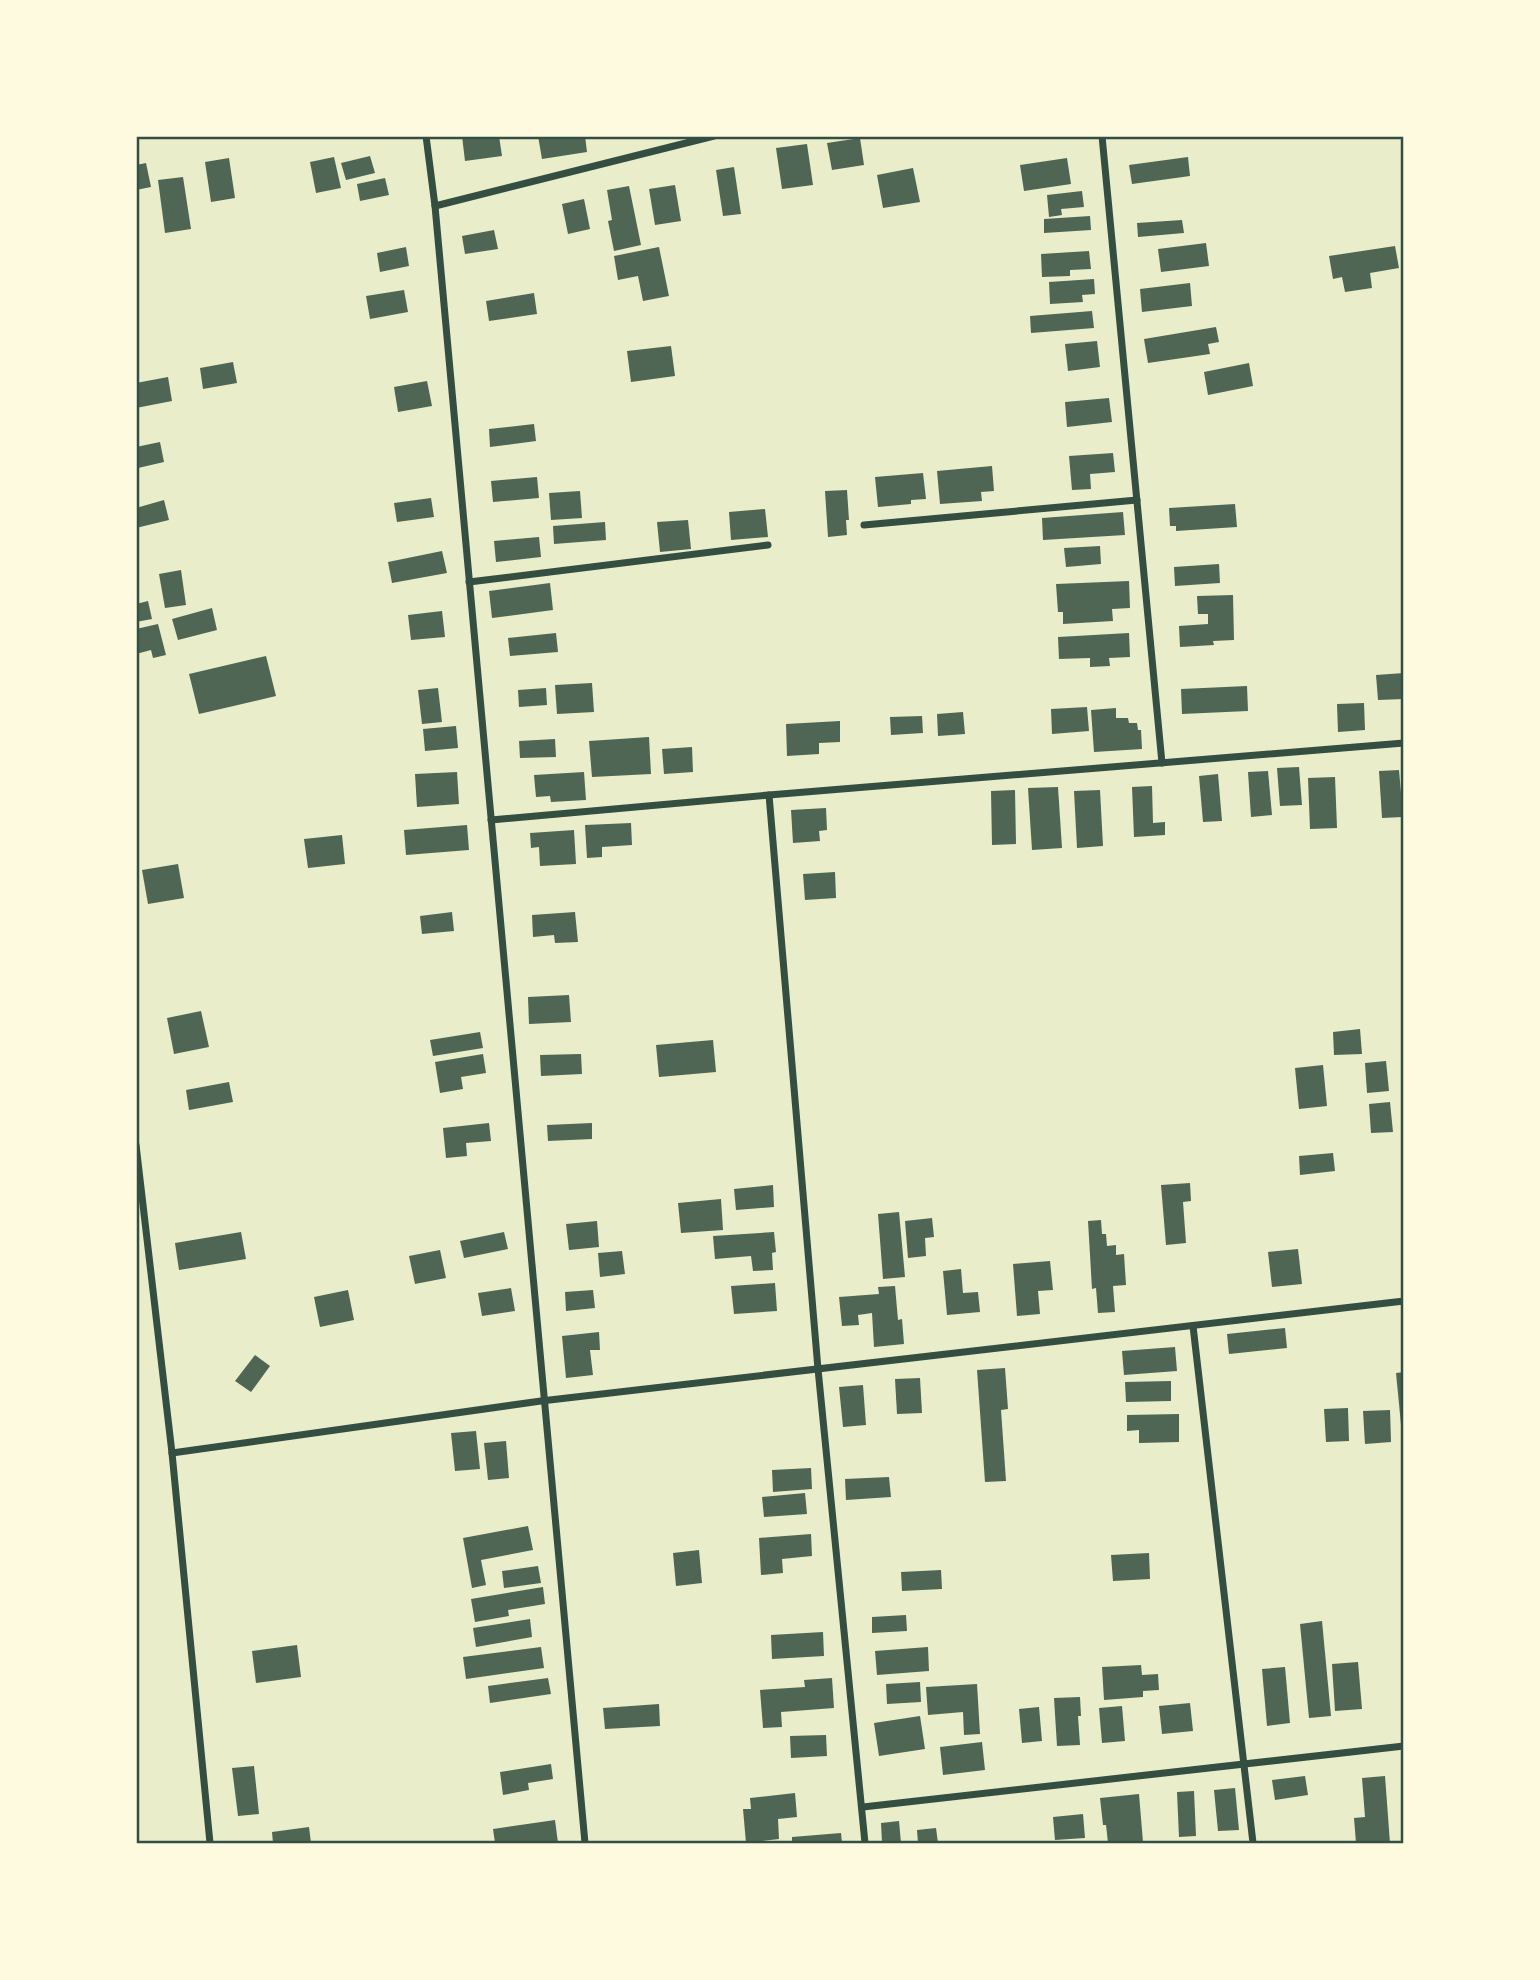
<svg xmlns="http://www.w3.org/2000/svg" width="1540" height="1980" font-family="Arial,sans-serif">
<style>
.building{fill:#4f6655}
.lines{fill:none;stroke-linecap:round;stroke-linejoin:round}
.minor{stroke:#344e41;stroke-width:7}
.neatline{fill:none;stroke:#344e41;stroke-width:2.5}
</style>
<rect width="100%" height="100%" fill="#e9edc9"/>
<g class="building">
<path d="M462 136H499L502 156 465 161Z"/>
<path d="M538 136H585L587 152 542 159Z"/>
<path d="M860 138 864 165 832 170 827 143Z"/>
<path d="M807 144 813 185 782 189 776 148Z"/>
<path d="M370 156 375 173 346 180 341 163Z"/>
<path d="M334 157 341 188 316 193 310 162Z"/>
<path d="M1188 157 1190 176 1132 184 1129 165Z"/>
<path d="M229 158 235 198 211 202 205 162Z"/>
<path d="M1067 158 1071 184 1024 191 1020 165Z"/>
<path d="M146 163 151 187 136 190V165Z"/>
<path d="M734 167 741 214 723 216 716 170Z"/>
<path d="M913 168 920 202 883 208 877 175Z"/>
<path d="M183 177 191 229 165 233 158 180Z"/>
<path d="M385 178 389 195 360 201 357 184Z"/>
<path d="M675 185 681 221 655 225 649 189Z"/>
<path d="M629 186 641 245 614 251 608 221 612 220 607 190Z"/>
<path d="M1082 191 1084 207 1061 209 1062 215 1049 217 1047 195Z"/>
<path d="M584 199 590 229 568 234 562 204Z"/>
<path d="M1090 216 1091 230 1044 233V219Z"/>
<path d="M1182 220 1184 233 1138 237 1137 223Z"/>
<path d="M494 230 498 249 465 254 462 236Z"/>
<path d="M1206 243 1209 266 1161 272 1158 249Z"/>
<path d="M1395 246 1399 268 1370 273 1372 288 1345 292 1342 277 1333 279 1329 256Z"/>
<path d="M406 247 409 266 380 272 377 253Z"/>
<path d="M659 247 669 296 643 301 638 276 618 280 614 256Z"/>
<path d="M1089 251 1091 269 1070 270V276L1042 277 1041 254Z"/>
<path d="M1094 279 1095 294 1082 295 1083 302 1050 304 1049 282Z"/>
<path d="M1190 283 1192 306 1142 312 1140 289Z"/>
<path d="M404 290 408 312 370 319 366 296Z"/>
<path d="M534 293 537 314 489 321 486 301Z"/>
<path d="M1092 311 1094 328 1031 333 1030 316Z"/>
<path d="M1216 327 1219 342 1208 344 1210 354 1148 363 1144 339Z"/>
<path d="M1097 341 1100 367 1068 371 1065 344Z"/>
<path d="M671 346 675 376 631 382 627 351Z"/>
<path d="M233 362 237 383 203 389 200 368Z"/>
<path d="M1249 363 1253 386 1208 395 1204 372Z"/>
<path d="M168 377 172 401 136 408V383Z"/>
<path d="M427 381 432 406 398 412 394 387Z"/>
<path d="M1109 398 1112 422 1067 427 1065 402Z"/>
<path d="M534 424 536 441 490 447 489 429Z"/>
<path d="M160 442 164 462 138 468 136 447Z"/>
<path d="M1113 453 1115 472 1090 474 1091 489 1072 490 1069 456Z"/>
<path d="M992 466 994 491 981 492 982 501 940 504 937 471Z"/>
<path d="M923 473 926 499 911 500V504L878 507 875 477Z"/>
<path d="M537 477 539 498 493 502 491 481Z"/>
<path d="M847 490 849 520H846L847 535 828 537 825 491Z"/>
<path d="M580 491 582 518 551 520 549 493Z"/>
<path d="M431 498 434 517 397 522 394 503Z"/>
<path d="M164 500 169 520 136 528V508Z"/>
<path d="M1235 504 1237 527 1176 531V526H1170L1169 508Z"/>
<path d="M765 509 768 537 731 540 729 512Z"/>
<path d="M1123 512 1125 535 1043 540 1042 518Z"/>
<path d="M688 520 691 549 660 552 657 522Z"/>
<path d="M605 522 606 540 554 544 553 526Z"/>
<path d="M539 537 541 557 496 562 494 541Z"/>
<path d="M1100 546 1101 564 1066 567 1064 548Z"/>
<path d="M442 551 447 573 392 583 388 562Z"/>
<path d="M1219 564 1220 583 1175 586 1174 567Z"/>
<path d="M181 570 186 605 165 608 159 574Z"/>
<path d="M1129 581 1130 608 1112 609 1113 621 1063 624V612H1058L1056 584Z"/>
<path d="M550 583 553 610 492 618 489 591Z"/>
<path d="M1233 595 1234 640 1213 641 1214 645 1180 647 1179 626 1208 624V614H1198L1197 596Z"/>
<path d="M148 601 152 619 136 622V604Z"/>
<path d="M212 608 217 630 178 640 172 619Z"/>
<path d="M442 611 445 637 411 640 408 615Z"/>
<path d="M158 624 166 655 153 658 151 650 136 654V629Z"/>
<path d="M556 633 558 652 510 656 508 638Z"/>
<path d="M1129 633 1130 657 1109 658 1110 666 1090 667V658L1059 659 1058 637Z"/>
<path d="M266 656 276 696 199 714 189 674Z"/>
<path d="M1404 673V699L1378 700 1376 675Z"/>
<path d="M592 683 594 712 557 714 555 685Z"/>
<path d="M1247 686 1248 711 1182 714 1181 689Z"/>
<path d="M438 688 442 722 422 724 418 690Z"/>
<path d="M546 688 547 705 519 707 518 690Z"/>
<path d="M1364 703 1365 730 1338 732 1337 704Z"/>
<path d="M1087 707 1089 731 1052 734 1051 709Z"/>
<path d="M1116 708V718H1128L1129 723H1137L1138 730H1141L1142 749 1094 752 1091 710Z"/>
<path d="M963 712 965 734 938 736 937 714Z"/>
<path d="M922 716 923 733 891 735 890 717Z"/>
<path d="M840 721V742L819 743V754L787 756 786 724Z"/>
<path d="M456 726 458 748 425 751 423 729Z"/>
<path d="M649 737 651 774 592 777 589 741Z"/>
<path d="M555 739 556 757 520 758 519 741Z"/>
<path d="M692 747 693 772 664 774 662 749Z"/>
<path d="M1299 767 1302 805 1280 806 1277 768Z"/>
<path d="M1399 770 1403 817 1382 818 1379 771Z"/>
<path d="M1268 771 1272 815 1251 817 1248 772Z"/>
<path d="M457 772 459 804 417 807 415 774Z"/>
<path d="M584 772 586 800 551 802 550 796 536 797 534 775Z"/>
<path d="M1218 774 1222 821 1203 822 1199 776Z"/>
<path d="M1335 777 1337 828 1310 829 1308 778Z"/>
<path d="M1152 786 1153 823 1165 822V835L1134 837 1132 787Z"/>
<path d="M1058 787 1062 848 1032 850 1028 788Z"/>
<path d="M1015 790 1016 844 992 845 991 791Z"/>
<path d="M1100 790 1103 846 1077 848 1074 791Z"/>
<path d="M826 808 827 830 819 831 820 841 793 843 791 810Z"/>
<path d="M631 823 632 845 602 847V857L587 858 585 825Z"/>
<path d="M467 825 469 850 406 855 404 830Z"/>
<path d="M574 830 576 864 540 866 539 847 531 848 530 833Z"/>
<path d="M342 835 345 864 308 868 304 839Z"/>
<path d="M178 864 184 898 148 904 142 870Z"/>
<path d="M835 872 836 898 805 900 803 874Z"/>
<path d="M452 912 454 931 422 934 420 916Z"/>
<path d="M575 912 578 942 555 943 554 935 533 937 532 915Z"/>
<path d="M569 995 571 1022 529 1024 528 997Z"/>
<path d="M201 1011 209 1047 174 1054 167 1018Z"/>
<path d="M1360 1029 1362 1054 1334 1055 1333 1032Z"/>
<path d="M480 1032 483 1048 433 1056 430 1040Z"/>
<path d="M713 1040 716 1072 659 1077 656 1045Z"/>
<path d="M483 1054 486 1073 461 1077 463 1089 440 1093 435 1062Z"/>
<path d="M581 1054 582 1074 541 1076 540 1055Z"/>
<path d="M1386 1061 1389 1091 1367 1093 1365 1063Z"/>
<path d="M1323 1065 1327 1106 1299 1109 1295 1068Z"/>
<path d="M229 1082 233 1102 189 1110 186 1090Z"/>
<path d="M1390 1102 1393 1132 1371 1133 1369 1104Z"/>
<path d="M489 1123 491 1141 466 1143 467 1156 446 1158 443 1128Z"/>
<path d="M592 1123V1139L548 1141 547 1125Z"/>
<path d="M1333 1153 1335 1171 1300 1175 1299 1156Z"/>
<path d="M1190 1183 1191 1201 1183 1202 1186 1243 1166 1245 1161 1185Z"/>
<path d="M773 1185 774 1207 736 1210 734 1189Z"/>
<path d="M721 1199 723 1230 681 1233 678 1203Z"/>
<path d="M899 1212 905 1277 883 1279 878 1214Z"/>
<path d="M932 1218 934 1237 925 1238 926 1256 908 1258 905 1221Z"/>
<path d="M1101 1220 1102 1234H1106L1107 1246 1116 1245V1255L1124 1254 1126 1285 1113 1286 1115 1312 1098 1313 1096 1288 1092 1289 1088 1221Z"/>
<path d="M597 1221 599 1247 569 1250 566 1224Z"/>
<path d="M241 1232 246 1259 179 1270 175 1243Z"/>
<path d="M504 1232 508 1249 464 1258 460 1241Z"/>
<path d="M774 1232 776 1252 772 1253 773 1270 753 1271 751 1256 715 1259 713 1236Z"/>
<path d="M1298 1249 1302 1284 1272 1287 1268 1252Z"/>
<path d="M440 1250 446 1278 415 1284 409 1256Z"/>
<path d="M622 1251 625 1274 600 1277 598 1253Z"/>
<path d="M1050 1261 1053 1290 1038 1291 1040 1314 1017 1316 1013 1264Z"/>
<path d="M961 1269 963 1293 978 1292 980 1312 947 1315 943 1271Z"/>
<path d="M775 1283 777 1311 734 1314 731 1286Z"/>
<path d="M895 1286 898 1320 902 1319 904 1344 874 1347 872 1313 858 1315 859 1325 842 1326 839 1297 879 1294 878 1287Z"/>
<path d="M511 1288 515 1311 482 1316 478 1293Z"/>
<path d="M348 1290 354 1320 320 1327 314 1297Z"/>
<path d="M593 1290 595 1308 566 1311 565 1292Z"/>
<path d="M1285 1328 1287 1348 1229 1354 1227 1334Z"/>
<path d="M599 1332 600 1350H590L593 1375 566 1378 562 1336Z"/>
<path d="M1175 1347 1177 1371 1124 1375 1122 1351Z"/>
<path d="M255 1355 270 1366 251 1392 235 1381Z"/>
<path d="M1005 1368 1008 1409 1001 1410 1006 1481 985 1482 977 1370Z"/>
<path d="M1404 1372V1435H1402L1396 1373Z"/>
<path d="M920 1378 922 1413 897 1414 895 1379Z"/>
<path d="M1171 1381V1401L1126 1402 1125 1382Z"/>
<path d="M863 1385 866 1425 843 1427 839 1387Z"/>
<path d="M1348 1408 1349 1441 1326 1442 1324 1409Z"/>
<path d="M1390 1410 1391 1442 1365 1444 1363 1411Z"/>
<path d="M1179 1414V1442L1139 1443V1430L1127 1431V1415Z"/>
<path d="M476 1431 480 1469 455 1471 451 1433Z"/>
<path d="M506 1441 509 1478 488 1480 484 1443Z"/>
<path d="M811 1468 812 1489 773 1492 772 1470Z"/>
<path d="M889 1477 891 1497 846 1500 845 1479Z"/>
<path d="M805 1493 807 1514 764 1517 762 1497Z"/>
<path d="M528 1526 533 1550 481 1560 486 1585 472 1588 463 1538Z"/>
<path d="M811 1534 812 1556 782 1559 783 1573 761 1575 759 1538Z"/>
<path d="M699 1550 702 1583 676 1586 673 1553Z"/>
<path d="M1149 1553 1150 1579 1113 1581 1111 1555Z"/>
<path d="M538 1566 541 1583 504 1588 502 1571Z"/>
<path d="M941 1570 942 1589 902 1591 901 1572Z"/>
<path d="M543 1587 545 1604 508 1610 509 1616 475 1622 471 1599Z"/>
<path d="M906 1615 907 1631 872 1633V1617Z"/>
<path d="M530 1619 532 1637 476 1647 473 1628Z"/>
<path d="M1322 1621 1331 1716 1309 1718 1300 1624Z"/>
<path d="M823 1632 824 1656 772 1659 771 1635Z"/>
<path d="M297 1645 301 1677 256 1683 252 1651Z"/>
<path d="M541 1647 544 1668 466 1679 463 1657Z"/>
<path d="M928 1647 929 1671 877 1675 875 1651Z"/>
<path d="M1358 1662 1362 1709 1335 1711 1332 1664Z"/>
<path d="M1141 1665 1142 1675 1158 1674 1159 1690 1143 1691V1697L1104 1700 1102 1667Z"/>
<path d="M1285 1667 1290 1723 1267 1726 1262 1669Z"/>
<path d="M548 1678 551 1694 490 1703 488 1686Z"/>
<path d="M832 1678 834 1708 781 1712 782 1727 763 1728 760 1690 805 1687 804 1680Z"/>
<path d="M920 1682 921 1702 887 1704 886 1684Z"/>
<path d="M977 1684 980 1734 964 1735 963 1712 928 1715 926 1687Z"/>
<path d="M1080 1697 1081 1716H1078L1080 1745 1057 1746 1054 1698Z"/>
<path d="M1190 1703 1193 1731 1162 1734 1159 1706Z"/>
<path d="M659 1704 660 1726 605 1729 603 1708Z"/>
<path d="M1122 1706 1125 1741 1102 1743 1099 1708Z"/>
<path d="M1039 1707 1042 1741 1022 1743 1019 1709Z"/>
<path d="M920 1716 925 1749 879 1756 874 1723Z"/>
<path d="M826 1735 827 1756 791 1758 790 1736Z"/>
<path d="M982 1742 985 1770 943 1775 940 1747Z"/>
<path d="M551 1764 553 1779 528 1783 529 1790 503 1795 500 1772Z"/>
<path d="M254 1766 259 1814 238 1816 232 1768Z"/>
<path d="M1305 1776 1308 1795 1275 1800 1272 1780Z"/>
<path d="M1385 1776 1390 1843H1356L1354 1818 1365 1817 1362 1778Z"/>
<path d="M1235 1788 1239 1830 1218 1831 1214 1790Z"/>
<path d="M1194 1791 1196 1836 1179 1837 1177 1792Z"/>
<path d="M795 1793 797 1817 778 1819 779 1839 746 1843 743 1809H751L750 1798Z"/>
<path d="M1139 1794 1143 1842 1108 1843 1106 1825H1103L1100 1798Z"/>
<path d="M1083 1814 1085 1838 1055 1840 1053 1817Z"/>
<path d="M555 1820 558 1843H495L493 1829Z"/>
<path d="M899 1821 901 1843H882L881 1823Z"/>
<path d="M309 1827 311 1843H273L272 1832Z"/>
<path d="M936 1828 938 1843H918L917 1830Z"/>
<path d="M841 1833 842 1843H792V1837Z"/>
</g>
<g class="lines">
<g class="minor">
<path d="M426 136 435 206C485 752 531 1298 585 1843"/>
<path d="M1102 136 1162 763"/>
<path d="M435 206 714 136"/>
<path d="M864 525 1137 500"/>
<path d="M469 582 768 545"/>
<path d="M769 795 818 1369 865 1843"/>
<path d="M491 820 769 795 1404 743"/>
<path d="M136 1145 172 1453 210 1843"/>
<path d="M1193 1326 1253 1843"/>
<path d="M172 1453 541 1401 1404 1301"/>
<path d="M863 1807 1404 1746"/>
</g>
</g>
<rect width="1540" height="1980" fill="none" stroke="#fefae0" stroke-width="276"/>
<rect x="138" y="138" width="1264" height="1704" class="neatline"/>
</svg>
